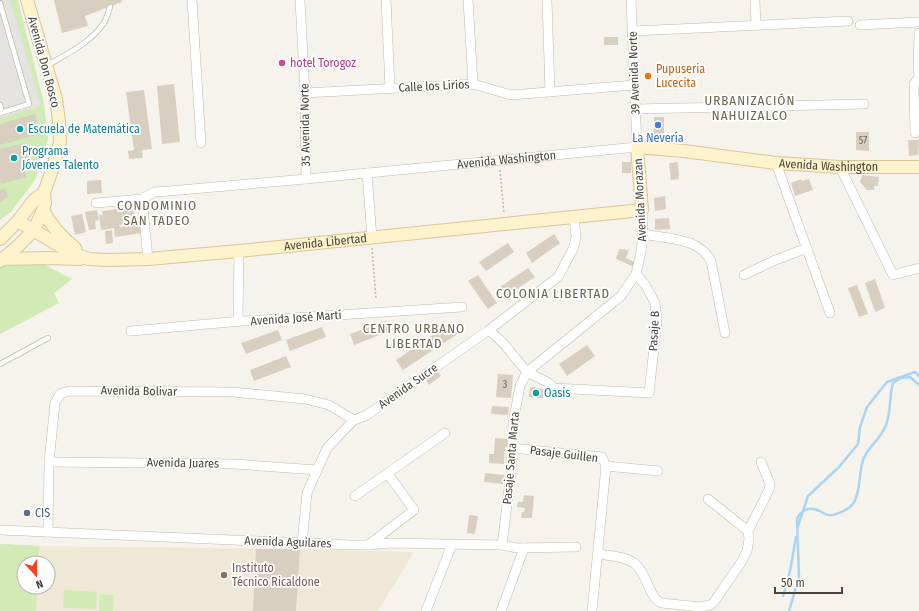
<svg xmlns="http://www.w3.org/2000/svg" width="919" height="611" font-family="'Fira Sans Condensed',sans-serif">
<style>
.education{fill:#efe8d6;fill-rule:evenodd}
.green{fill:#d2eab5}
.parking{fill:#e5e3e0}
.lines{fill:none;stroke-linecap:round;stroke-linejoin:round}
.stream{stroke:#a9d4f2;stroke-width:2.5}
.building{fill:#d8cfc1}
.lane-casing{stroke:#c2bbae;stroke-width:6}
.street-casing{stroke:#c2bbae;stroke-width:10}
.secondary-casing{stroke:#d6c79b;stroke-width:14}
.path{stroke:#c4b79f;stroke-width:1.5;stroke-dasharray:2 2;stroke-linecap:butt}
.lane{stroke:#fff;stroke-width:4.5}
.street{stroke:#fff;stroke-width:9}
.secondary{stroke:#fff3cd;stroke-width:12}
.hotel-dot{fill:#d1479c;stroke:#fff;stroke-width:1.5}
.food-dot{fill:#e8710a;stroke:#fff;stroke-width:1.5}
.shop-dot{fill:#3f7fe0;stroke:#fff;stroke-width:1.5}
.culture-dot{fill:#0f9aa8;stroke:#fff;stroke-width:1.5}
.service-dot{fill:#5c6f8a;stroke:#fff;stroke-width:1.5}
.education-dot{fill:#8d6e63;stroke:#fff;stroke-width:1.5}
.labels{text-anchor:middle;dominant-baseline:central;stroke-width:3.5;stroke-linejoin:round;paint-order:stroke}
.number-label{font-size:10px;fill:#6e675b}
.street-label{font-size:12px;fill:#4b4439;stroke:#fff}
.hotel-label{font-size:12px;fill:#b23c85;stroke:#fff;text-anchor:start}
.food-label{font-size:12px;fill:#c56008;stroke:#fff;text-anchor:start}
.culture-label{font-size:12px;fill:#0d838f;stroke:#fff;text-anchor:start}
.shop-label{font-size:12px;fill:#366cbe;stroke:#fff}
.service-label{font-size:12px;fill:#4e5e75;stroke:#fff;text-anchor:start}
.education-label{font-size:12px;fill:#785e54;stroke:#fff;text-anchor:start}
.neighbourhood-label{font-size:13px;letter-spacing:1px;fill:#6e6250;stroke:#fff}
</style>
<rect width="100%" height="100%" fill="#f6f3ec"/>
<path class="education" d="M0 544 39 546 300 549 414 552 378 611H0ZM24 563H48V587H24Z"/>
<g class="green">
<path d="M0 0H18L44 103 48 139 35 180 11 212 0 220Z"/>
<path d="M22 253 72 279 54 293 59 303 0 334V267Z"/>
<path d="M0 544 39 546 38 563H24V587H37L36 611H0Z"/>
<path d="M64 590 97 592 96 609 63 608Z"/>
<path d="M100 594 114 595 113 611H99Z"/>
</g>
<path class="parking" d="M0 0H10L41 106 0 118Z"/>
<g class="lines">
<g class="stream">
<path d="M798 526 808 496 839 467 858 444 860 427 867 407 887 382 915 372 919 376"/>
<path d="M783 596 790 571 796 537"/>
<path d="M789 611 799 577 797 519C802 509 809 506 820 511 822 512 825 515 828 515 834 516 845 511 850 507 860 499 859 476 862 464 865 448 881 440 886 425 891 412 889 397 893 383L901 378 910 377 919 385"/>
</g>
</g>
<g class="building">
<path d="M54 0H121L122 2 85 16 88 26 62 33Z"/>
<rect x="604" y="37" width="14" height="8"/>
<rect x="644" y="72" width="7" height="7"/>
<path d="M174 84 180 142 162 144 157 86Z"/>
<path d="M144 90 152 149 142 150 143 158 129 159 128 151 134 150 126 92Z"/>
<path d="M35 114 41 134 0 145V124Z"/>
<rect x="654" y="117" width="10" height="18"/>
<path d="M856 132H869V151L856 150Z"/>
<path d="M908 140H919L918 155 909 156Z"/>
<path d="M25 143 31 166 24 168 27 177 1 184 0 179V149Z"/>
<rect x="622" y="162" width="9" height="11"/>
<path d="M678 162 679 179 671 180 669 163Z"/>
<path d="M862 175 879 177 878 186H874V190H867L860 182Z"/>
<path d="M801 179 802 181 809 179 813 190 795 196 791 183Z"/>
<path d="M101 180 102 193 87 194V181Z"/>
<path d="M5 189 8 197 0 202V190Z"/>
<path d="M665 196 666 209 655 211 654 198Z"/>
<path d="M117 209V212L134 209 136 222 119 225 120 227 140 224 142 233 115 237 114 228 101 230 99 215H103L102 211Z"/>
<path d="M97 210 99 220 95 221 96 229 89 230 85 212Z"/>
<path d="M82 214 86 232 75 235 71 216Z"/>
<path d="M669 218 670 229 655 230V219Z"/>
<path d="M112 230 113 243 106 244 105 231Z"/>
<path d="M554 234 560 243 532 263 526 253Z"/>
<path d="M508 243 514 252 486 271 479 262Z"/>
<path d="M619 249 629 250 626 258 635 262 634 267 616 259Z"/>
<path d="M528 268 535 277 506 296 500 287Z"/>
<path d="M478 275 497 303 488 309 468 281Z"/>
<path d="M875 279 885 308 875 312 865 283Z"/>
<path d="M857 285 868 314 859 317 848 288Z"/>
<path d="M386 321 390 331 354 345 350 334Z"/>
<path d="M452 322 459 333 403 370 396 360Z"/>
<path d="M322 327 326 337 290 351 286 340Z"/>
<path d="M278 330 282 340 246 354 241 343Z"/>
<path d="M587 345 595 356 567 376 559 364Z"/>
<path d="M286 356 291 367 254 381 250 370Z"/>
<path d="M437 370 441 376 429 385 425 378Z"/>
<path d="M498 374 513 375 511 398 496 397Z"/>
<path d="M530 387 544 389 543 398 529 397Z"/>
<path d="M492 406 509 407 508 415 491 414Z"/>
<path d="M495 438 512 439 511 448 505 447 504 464 489 463V454H494Z"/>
<path d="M485 473 504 475 503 484 484 482Z"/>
<path d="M524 495 534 496 532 518H521L522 512H524L525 508 517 507 518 502H523Z"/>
<path d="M469 515 478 516 475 534 467 533Z"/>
<path d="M256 549H300L296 611H253Z"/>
</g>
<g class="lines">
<g class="lane-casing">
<g id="lane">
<path d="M0 3 29 104 0 113"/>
<path d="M48 65C67 54 90 43 103 24 107 19 108 13 110 7"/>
<path d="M0 105 2 112"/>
<path d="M0 364 48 338"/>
</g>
</g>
<g class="street-casing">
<g id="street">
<path d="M192 0 201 143"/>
<path d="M300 0 305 93 306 179"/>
<path d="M386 0 390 88"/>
<path d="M468 0 473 84"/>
<path d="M547 0 550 92"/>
<path d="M755 0 756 25"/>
<path d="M860 25 919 22"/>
<path d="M633 31 848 21"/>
<path d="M919 33 918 72 919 74"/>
<path d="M305 93 473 84 511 95 634 85"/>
<path d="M635 109 864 104"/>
<path d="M915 133 914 84 919 77"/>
<path d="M776 163 830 313"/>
<path d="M840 167 893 275 919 268"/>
<path d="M367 173 372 238"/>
<path d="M142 199 148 259"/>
<path id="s1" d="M96 203 142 199 154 192 169 191 306 179 637 147 631 0"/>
<path d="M643 234C659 237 675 238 690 243 698 246 707 253 711 261L725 333"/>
<path d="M744 275 773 261 807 248"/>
<path d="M238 321 239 251"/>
<path d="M489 330 504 344 527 372 547 382 554 388 649 393 657 321 655 303 646 286 636 274"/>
<path d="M131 331 230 322 462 307"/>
<path d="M512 448 602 457 606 466 658 471"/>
<path d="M49 462 235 464 317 470"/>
<path d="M355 496 445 433"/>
<path d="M708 499 748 531"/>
<path d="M0 530 351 545H368L390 543 502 545 517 548 576 547"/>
<path d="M48 532 49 462 55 403 60 394 69 391 233 392 305 399 329 405 354 420"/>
<path d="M302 543 307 493 327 448 354 420 367 415 489 330 558 277 573 249 576 238 574 216"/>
<path d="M368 545 414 510 388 474"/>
<path d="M502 545 511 472 513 423 520 386 527 372 621 296 636 274 641 252 643 234 642 210"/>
<path d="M598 554C609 556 625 556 634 563 647 572 648 598 662 603L700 607 710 605 714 602 742 561 747 551 749 539 748 531 769 490 770 484 761 462"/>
<path d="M426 611 452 544"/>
<path d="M501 611 524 548"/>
<path d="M592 611 606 466"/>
</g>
</g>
<g class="secondary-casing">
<g id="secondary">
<path d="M43 210C51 226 61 237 75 248"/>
<path id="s2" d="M18 221 70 252 89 259 107 260 148 259 239 251 642 210 637 147 684 151 776 163 840 167H919"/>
<path d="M0 239 18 221 34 200 44 193"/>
<path d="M3 259 48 258 80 259"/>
<path d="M0 261 17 247 34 230 43 210 45 203 44 193 53 167 60 142 59 121 56 99 27 0"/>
</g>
</g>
<g class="path">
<path d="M500 170 504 214"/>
<path d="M372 248 376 299"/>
</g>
<use href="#lane" class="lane"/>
<use href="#street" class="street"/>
<use href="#secondary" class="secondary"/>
</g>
<circle class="hotel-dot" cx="282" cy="63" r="4"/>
<circle class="food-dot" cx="648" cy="76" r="4"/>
<circle class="shop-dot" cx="658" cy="125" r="4"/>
<g class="culture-dot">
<circle cx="20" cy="129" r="4"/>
<circle cx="14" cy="158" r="4"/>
<circle cx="536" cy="393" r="4"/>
</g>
<circle class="service-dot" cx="27" cy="513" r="4"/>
<circle class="education-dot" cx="224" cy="575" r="4"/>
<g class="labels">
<g class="number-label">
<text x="863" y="141">57</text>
<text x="505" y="385">3</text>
</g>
<g class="street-label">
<text transform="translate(44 62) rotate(75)">Avenida Don Bosco</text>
<text transform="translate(634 73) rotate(-92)">39 Avenida Norte</text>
<text transform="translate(434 86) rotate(-3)">Calle los Lirios</text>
<text transform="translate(305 125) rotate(-91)">35 Avenida Norte</text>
<text stroke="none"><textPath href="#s1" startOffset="414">Avenida Washington</textPath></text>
<text stroke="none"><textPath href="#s2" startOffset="892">Avenida Washington</textPath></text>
<text transform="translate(640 200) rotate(-93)">Avenida Morazan</text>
<text stroke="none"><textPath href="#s2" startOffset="318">Avenida Libertad</textPath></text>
<text transform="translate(296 318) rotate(-4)">Avenida José Martí</text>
<text transform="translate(654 331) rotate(-87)">Pasaje B</text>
<text transform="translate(408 386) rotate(-35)">Avenida Sucre</text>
<text transform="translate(139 391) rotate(1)">Avenida Bolivar</text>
<text transform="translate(564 454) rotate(7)">Pasaje Guillen</text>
<text transform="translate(511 458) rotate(-85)">Pasaje Santa Marta</text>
<text transform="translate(183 463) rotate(1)">Avenida Juares</text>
<text transform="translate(288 542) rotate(2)">Avenida Aguilares</text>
</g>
<g class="hotel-label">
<text x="290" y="63">hotel Torogoz</text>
</g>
<g class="food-label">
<text x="656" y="69">Pupuseria<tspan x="656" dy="14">Lucecita</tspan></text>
</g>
<g class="culture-label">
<text x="28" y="129">Escuela de Matemática</text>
<text x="22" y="151">Programa<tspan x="22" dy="14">Jóvenes Talento</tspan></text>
<text x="544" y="393">Oasis</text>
</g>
<g class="shop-label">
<text x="658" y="138">La Nevería</text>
</g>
<g class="service-label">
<text x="35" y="513">CIS</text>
</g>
<g class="education-label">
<text x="232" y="568">Instituto<tspan x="232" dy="14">Técnico Ricaldone</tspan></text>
</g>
<g class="neighbourhood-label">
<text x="750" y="100">URBANIZACIÓN<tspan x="750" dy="15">NAHUIZALCO</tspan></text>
<text x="157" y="205">CONDOMINIO<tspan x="157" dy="15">SAN TADEO</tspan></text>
<text x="553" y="293">COLONIA LIBERTAD</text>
<text x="414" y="328">CENTRO URBANO<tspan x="414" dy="15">LIBERTAD</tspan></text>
</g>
</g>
<g transform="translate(36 575) rotate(159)"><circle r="19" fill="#ffffff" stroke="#b7b4b0"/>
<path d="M0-3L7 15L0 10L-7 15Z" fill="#fc3f1d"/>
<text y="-6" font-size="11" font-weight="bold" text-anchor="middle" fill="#4b4439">N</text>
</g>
<path d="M775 587v6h67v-6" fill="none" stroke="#4b4439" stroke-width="2"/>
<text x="781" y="587" font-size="12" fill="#4b4439" stroke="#ffffff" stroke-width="3" paint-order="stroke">50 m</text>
</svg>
